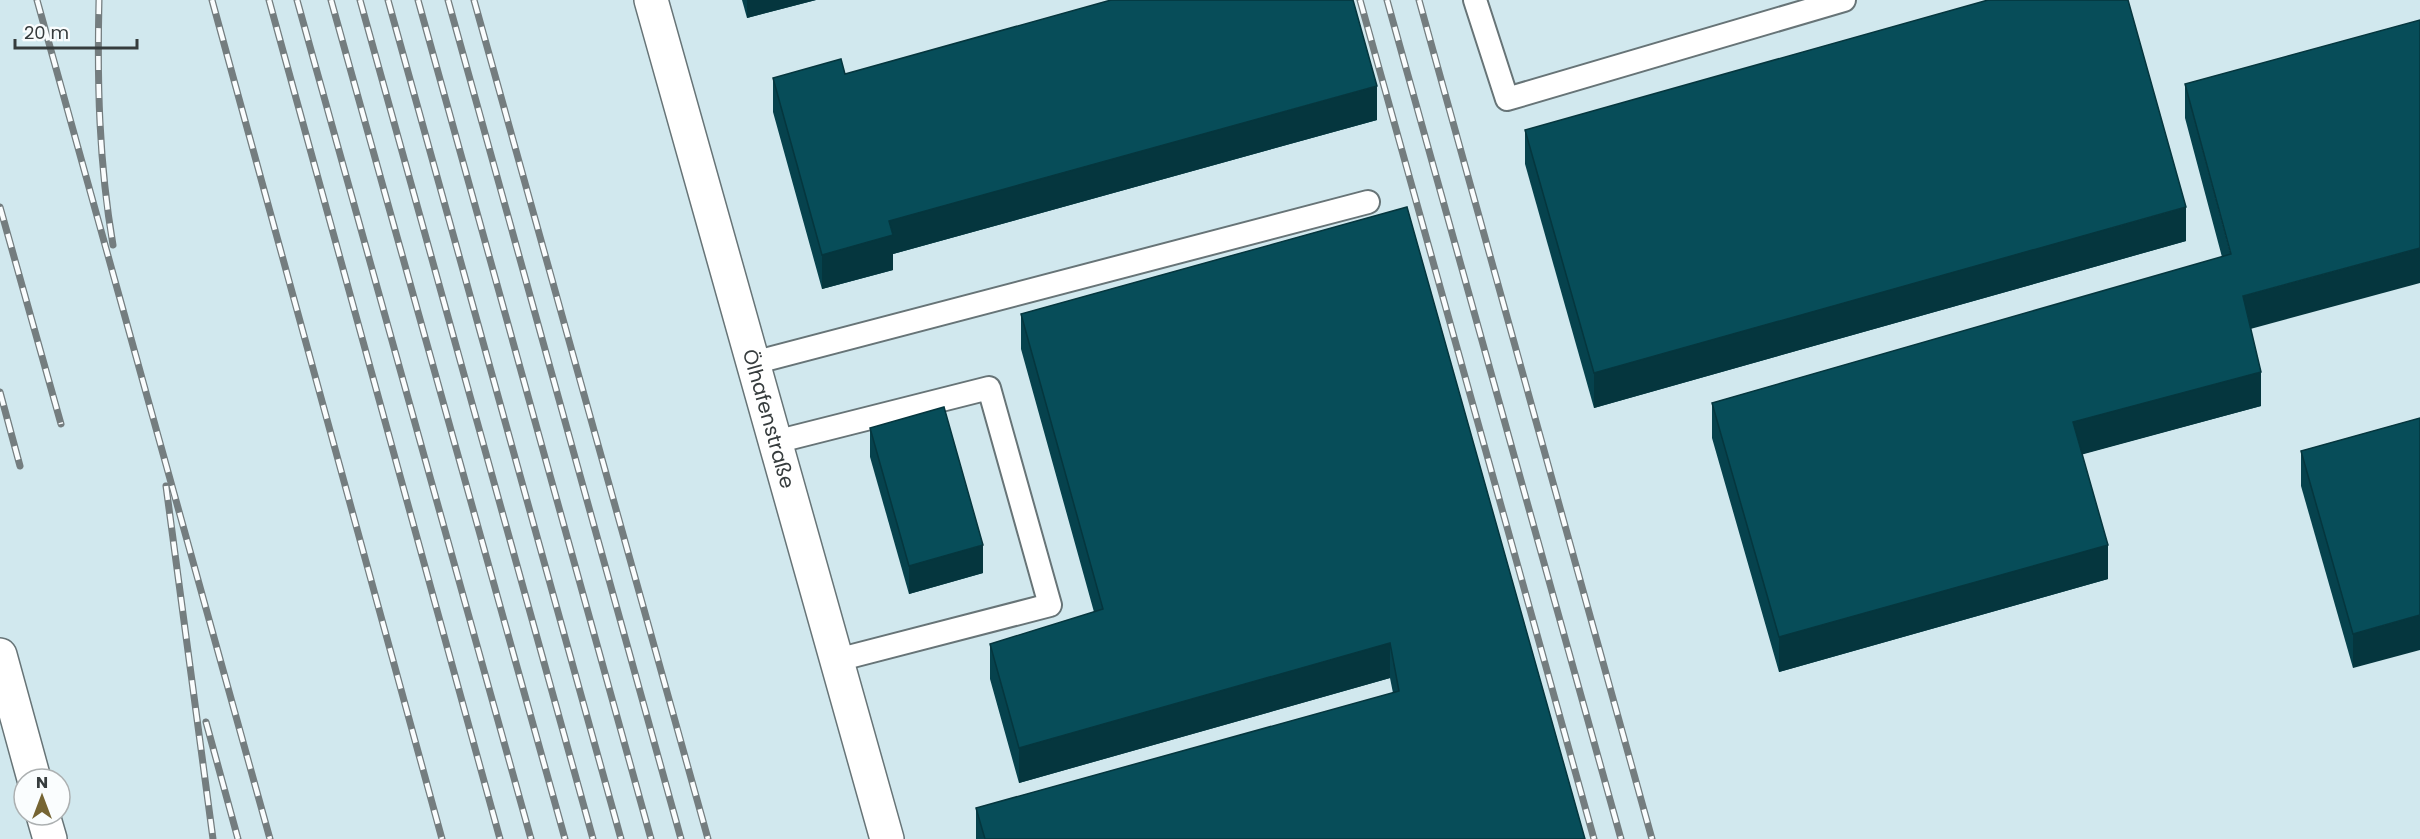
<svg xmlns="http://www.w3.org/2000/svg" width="2420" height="839" font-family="Poppins,sans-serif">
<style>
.built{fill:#d1e8ee;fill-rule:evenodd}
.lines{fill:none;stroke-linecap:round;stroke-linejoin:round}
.lane-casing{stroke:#677477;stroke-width:26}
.street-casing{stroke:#677477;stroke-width:36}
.lane{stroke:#fff;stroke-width:22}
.street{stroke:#fff;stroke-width:33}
.rail-casing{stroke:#747d7f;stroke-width:7}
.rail{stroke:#fafdfe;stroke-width:4.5;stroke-dasharray:14;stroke-linecap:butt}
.wall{fill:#06424d}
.shaded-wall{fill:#05363e}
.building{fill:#074d59;stroke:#05363e;stroke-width:1.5}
.labels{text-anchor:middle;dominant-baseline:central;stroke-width:6;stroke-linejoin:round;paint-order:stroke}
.street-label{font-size:20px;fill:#363c3d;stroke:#fafdfe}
</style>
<rect width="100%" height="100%" fill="#e3f3f6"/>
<path class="built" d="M0 0H2420V839H0ZM24 779H60V815H24Z"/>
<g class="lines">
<g class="lane-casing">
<g id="lane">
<path d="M1475 0 1507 99 1844 0"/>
<path d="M753 363 1368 202"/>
<path d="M775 442 989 388 1050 605 837 660"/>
</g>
</g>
<g class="street-casing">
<g id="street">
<path id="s1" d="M651 0 887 839"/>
<path d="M0 655 34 779"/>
<path d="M43 815 50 839"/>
</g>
</g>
<use href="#lane" class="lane"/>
<use href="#street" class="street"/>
<g class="rail-casing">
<g id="rail">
<path d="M37 0 270 839"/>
<path d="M99 0C97 83 99 163 113 245"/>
<path d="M212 0 442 839"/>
<path d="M269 0 500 839"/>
<path d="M297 0 531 839"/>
<path d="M331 0 565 839"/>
<path d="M360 0 593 839"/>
<path d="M388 0 621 839"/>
<path d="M418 0 651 839"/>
<path d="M448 0 681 839"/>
<path d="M474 0 708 839"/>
<path d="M1360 0 1594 839"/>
<path d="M1387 0 1621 839"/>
<path d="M1419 0 1652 839"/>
<path d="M0 207 61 424"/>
<path d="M0 392 20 466"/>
<path d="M166 486 213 839"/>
<path d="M206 722 238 839"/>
</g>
</g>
<use href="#rail" class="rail"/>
</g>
<g class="wall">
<path d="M742 0H816L747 18Z"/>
<path d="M773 78 1377 120 893 254V270L822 289 773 112Z"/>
<path d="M2185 84 2251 329 2261 406 2082 454 2108 579 1779 672 1712 438V403L2222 257 2185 118Z"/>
<path d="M1525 130 2186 241 1594 408 1525 164Z"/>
<path d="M1407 207 1585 839H976V808L1393 693 1390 678 1019 783 990 679V644L1094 612 1021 349V314Z"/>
<path d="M2420 418 2353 668 2301 486V451Z"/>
<path d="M870 428 983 573 909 594 870 457Z"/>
</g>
<g class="shaded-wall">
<path d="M747 0H816L747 18Z"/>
<path d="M1377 86V120L893 254V270L822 289V255L889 221Z"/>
<path d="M2186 207V241L1594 408V373Z"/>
<path d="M2420 248V283L2243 331V296Z"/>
<path d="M2261 372V406L2073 457V422Z"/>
<path d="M983 545V573L909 594V566Z"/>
<path d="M2108 545V579L1779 672V637Z"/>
<path d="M2420 615V650L2353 668V634Z"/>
<path d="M1390 643V678L1019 783V748Z"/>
</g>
<g class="building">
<path d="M1111 0H1353L1377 86 889 221 893 235 822 255 773 78 841 59 845 74Z"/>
<path d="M1988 0H2128L2186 207 1594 373 1525 130Z"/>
<path d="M2420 20V248L2243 296 2261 372 2073 422 2108 545 1779 637 1712 403 2231 254 2185 84Z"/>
<path d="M1407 207 1585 839H985L976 808 1399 691 1390 643 1019 748 990 644 1103 609 1021 314Z"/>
<path d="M944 407 983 545 909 566 870 428Z"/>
<path d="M2420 418V615L2353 634 2301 451Z"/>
</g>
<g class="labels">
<g class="street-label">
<text stroke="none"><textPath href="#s1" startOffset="435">Ölhafenstraße</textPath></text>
</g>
</g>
<g transform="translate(42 797)"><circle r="28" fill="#fafdfe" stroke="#acb0b1" stroke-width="1.5"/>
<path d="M0-4.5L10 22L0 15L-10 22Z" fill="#766533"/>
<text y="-9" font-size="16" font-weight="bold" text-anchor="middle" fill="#363c3d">N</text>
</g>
<path d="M15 39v9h122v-9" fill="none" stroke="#363c3d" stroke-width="3"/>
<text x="24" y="39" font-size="18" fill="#363c3d" stroke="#fafdfe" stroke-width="4.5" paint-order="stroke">20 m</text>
</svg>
